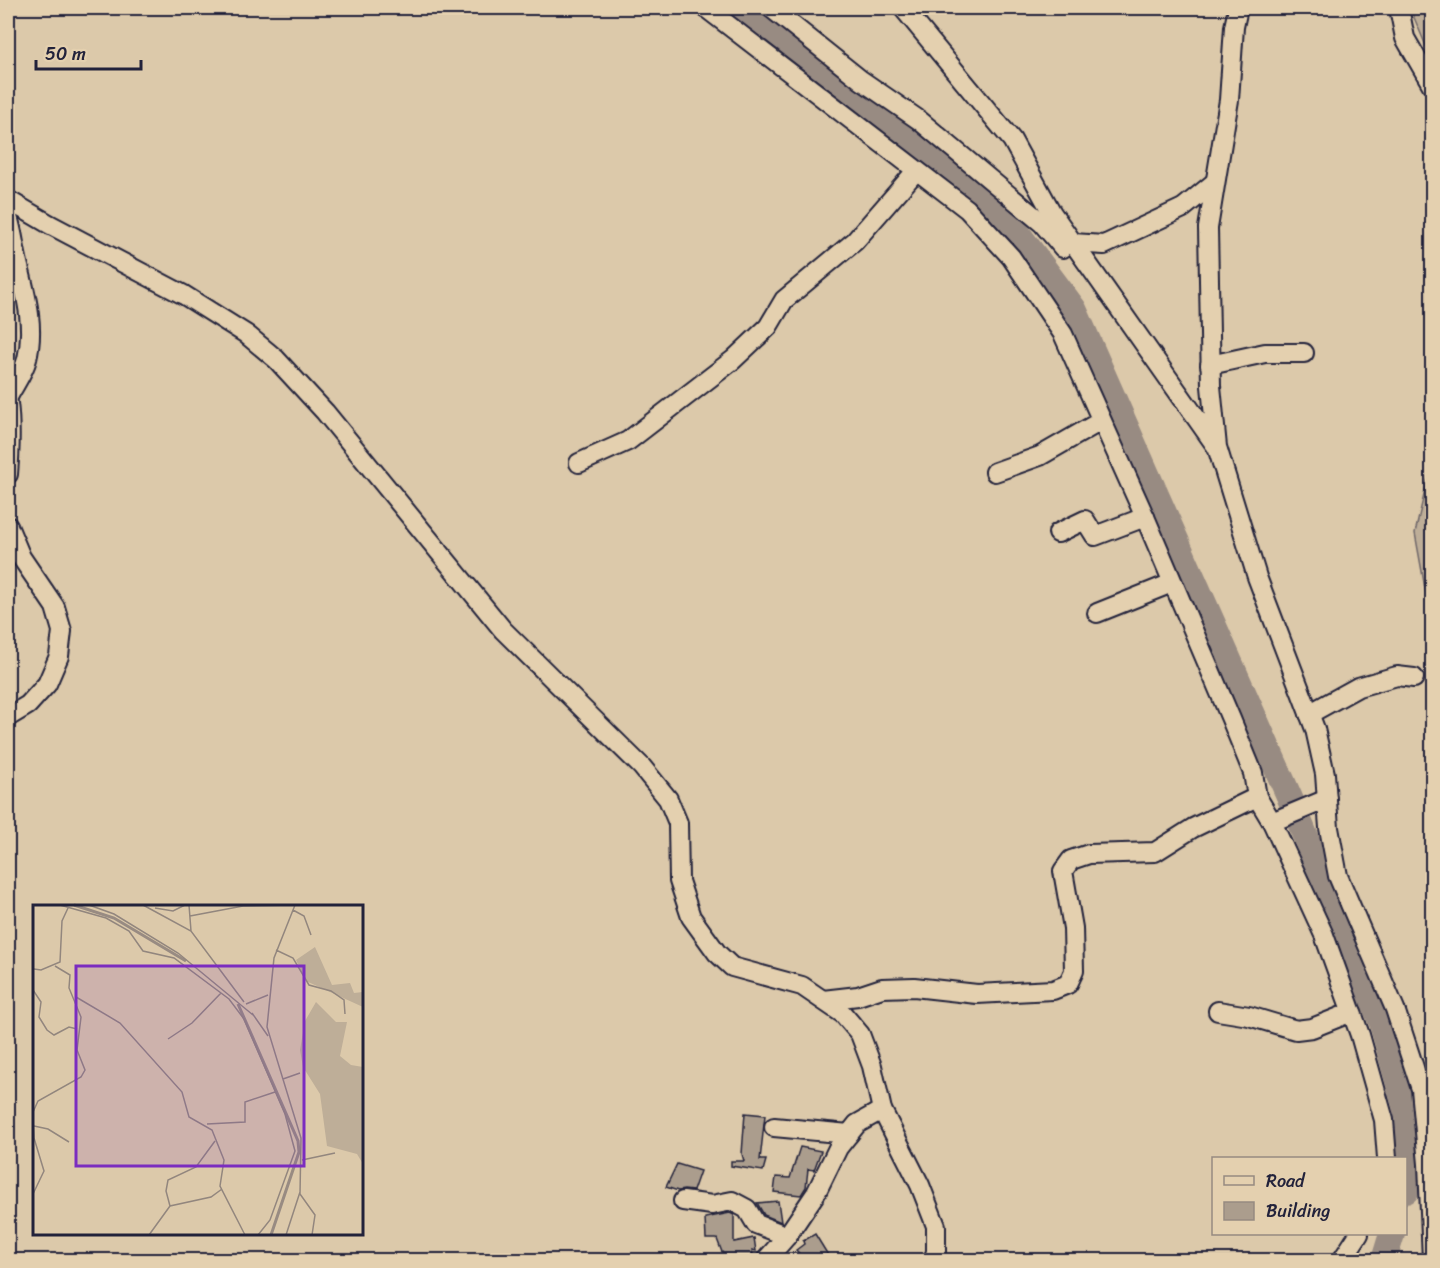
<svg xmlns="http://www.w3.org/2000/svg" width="1440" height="1268" font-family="Sriracha,sans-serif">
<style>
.green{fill:#beae98;stroke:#70686a;stroke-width:1.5}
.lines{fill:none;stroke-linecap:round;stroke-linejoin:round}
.river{stroke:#988b82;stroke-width:26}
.building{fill:#ab9d8d;stroke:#22223b;stroke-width:1.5}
.minor-casing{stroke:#22223b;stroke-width:22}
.minor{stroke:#e4d0af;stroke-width:18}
.inset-river{fill:none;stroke:#988b82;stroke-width:3}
.inset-road{fill:none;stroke:#92867e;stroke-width:1.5}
.view{fill:#7b2cbf;fill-opacity:0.15;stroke:#7b2cbf;stroke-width:3}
.inset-edge{fill:none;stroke:#22223b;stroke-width:3}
</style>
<rect width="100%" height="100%" fill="#dcc9aa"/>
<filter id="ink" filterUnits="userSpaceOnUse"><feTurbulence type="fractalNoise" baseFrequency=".0167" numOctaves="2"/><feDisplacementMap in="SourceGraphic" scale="12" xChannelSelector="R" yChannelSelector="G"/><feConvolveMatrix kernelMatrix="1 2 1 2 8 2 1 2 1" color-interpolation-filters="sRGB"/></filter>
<g filter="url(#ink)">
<g class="green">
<path d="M1410 8H1432V60Z"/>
<path d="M1432 461V627L1415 533Z"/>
</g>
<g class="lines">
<g class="river">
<path d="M742 8 1002 212 1074 309 1289 796 1382 1023 1406 1109 1410 1177 1406 1191"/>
<path d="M1384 1260 1392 1234"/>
</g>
</g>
<g class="building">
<path d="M745 1113 765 1115 760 1160H766L763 1171 731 1166V1161H744L742 1154Z"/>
<path d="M800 1147 821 1151 814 1170 808 1169 806 1187 801 1195 774 1192 776 1177 790 1178Z"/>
<path d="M677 1164 700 1171 693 1191 684 1190 678 1191 666 1187Z"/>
<path d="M778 1201 781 1222 764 1215 757 1203Z"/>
<path d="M730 1213 734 1215V1242L754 1238 756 1251 752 1250 754 1260H725L717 1239H706L705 1218Z"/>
<path d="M815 1234 831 1260H805L796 1250 804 1244 803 1241Z"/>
</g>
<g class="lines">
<g class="minor-casing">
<g id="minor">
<path d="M706 8 967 209 1011 257 1063 334 1145 517 1231 719 1253 773 1257 797 1272 822 1324 935 1360 1035 1384 1120 1387 1158"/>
<path d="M771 8 861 80 919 120 1042 223 1063 248"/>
<path d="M903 8 1012 140 1052 213 1216 446"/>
<path d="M1238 8 1234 27 1229 100 1208 228 1211 386 1217 447 1257 577 1315 729 1325 774 1329 828 1338 876 1395 1009 1421 1089 1428 1164 1432 1260"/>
<path d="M1399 8 1405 38 1432 85"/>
<path d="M8 200 49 224 184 295 246 334 276 359 325 412 503 630 642 767 668 799 678 823 679 881 691 917 717 953 732 967 802 986 843 1014 860 1034 872 1066 882 1110 920 1185 936 1226V1252L933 1260"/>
<path d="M8 217C13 232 14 247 18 263 26 295 35 326 27 359 24 372 14 385 8 397"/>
<path d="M1073 243 1104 245 1183 208 1215 182"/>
<path d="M1210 365 1265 353H1304"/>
<path d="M8 403C11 427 10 450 8 474"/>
<path d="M579 463 628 441 733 360 768 327 784 300 855 241 916 171"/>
<path d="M995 472 1040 456 1101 421"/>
<path d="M8 526 21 557 55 607 62 631 59 656 47 684 28 705 8 717"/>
<path d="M1058 533 1085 520 1095 536 1145 517"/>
<path d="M1097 613 1172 583"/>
<path d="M1309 714 1358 687 1397 676 1414 678"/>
<path d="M1272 822 1327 799"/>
<path d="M823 1000 858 996 882 988 914 987 977 994 1053 990 1068 984 1074 971 1073 928 1063 871 1071 860 1089 854 1155 852 1193 828 1257 797"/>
<path d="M1218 1011 1249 1016 1296 1030 1312 1028 1352 1012"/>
<path d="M774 1127 849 1134"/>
<path d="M683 1201 712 1205 732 1201 747 1209 756 1224 787 1236"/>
<path d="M766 1260 787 1236 816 1193 838 1148 857 1124 882 1110"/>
<path d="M1342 1260 1359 1234"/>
</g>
</g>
<use href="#minor" class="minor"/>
</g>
</g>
<g transform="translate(33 905)">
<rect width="330" height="330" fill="#dcc9aa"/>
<path d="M282 42 299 80 317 78 321 88 330 87V102L273 76 263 55ZM283 97 303 117H314L307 151 318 160 330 162V259L324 249 294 241 287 189 270 162 267 145 272 116Z" fill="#beae98"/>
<path class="inset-river" d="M41 0 81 13 153 56M205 99 265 236 266 247 238 330"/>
<path class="inset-road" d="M27 0 73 13 96 26 110 46 141 53 196 94 211 114 252 209 262 246 237 315 225 330M56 0 81 9 145 48 220 110M110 0 158 26 211 97M156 0 158 26M262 0 241 53 234 122 268 233 267 289 282 310 279 330M122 3 140 6 152 0M260 5 271 11 278 30M157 11 210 1 262 0M243 45 260 53 276 80 298 86 311 95 312 109M1 64 8 65 27 57 29 16 35 3M0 85 8 97 6 112 14 125 21 130 36 122 44 124M43 92 87 118 149 187 156 212 179 225 191 255 187 281 212 330M213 99 235 90M219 108 235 131M135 134 159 118 188 88M0 152V171M250 174 267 168M0 207 5 196 48 172 52 165 44 145 48 112 36 83 37 70 22 61M0 213 1 233 11 266 0 289M174 219 212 217V197L242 187M1 221 15 224 36 237M269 255 302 248M137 301 133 286 135 275 163 262 182 236M116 330 137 301 178 292 189 284M253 330 267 287"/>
<path class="view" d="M43 61H271V261H43Z"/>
<rect width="330" height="330" class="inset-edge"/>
</g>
<rect width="1440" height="1268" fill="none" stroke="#e4d0af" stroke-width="30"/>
<rect x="15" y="15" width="1410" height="1238" fill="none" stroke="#22223b" stroke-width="2" filter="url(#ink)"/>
<rect x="1212" y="1157" width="195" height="78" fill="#e4d0af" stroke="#968a81" stroke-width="1.5"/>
<rect x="1224" y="1176" width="30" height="9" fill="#e4d0af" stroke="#968a81" stroke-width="1.5"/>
<text x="1266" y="1187" font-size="18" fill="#22223b">Road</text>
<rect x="1224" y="1202" width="30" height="18" fill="#ab9d8d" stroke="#968a81" stroke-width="1.5"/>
<text x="1266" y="1217" font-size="18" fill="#22223b">Building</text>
<path d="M36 60v9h105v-9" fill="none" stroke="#22223b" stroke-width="3"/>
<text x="45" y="60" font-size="18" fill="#22223b" stroke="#e4d0af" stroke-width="4.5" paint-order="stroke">50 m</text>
</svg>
